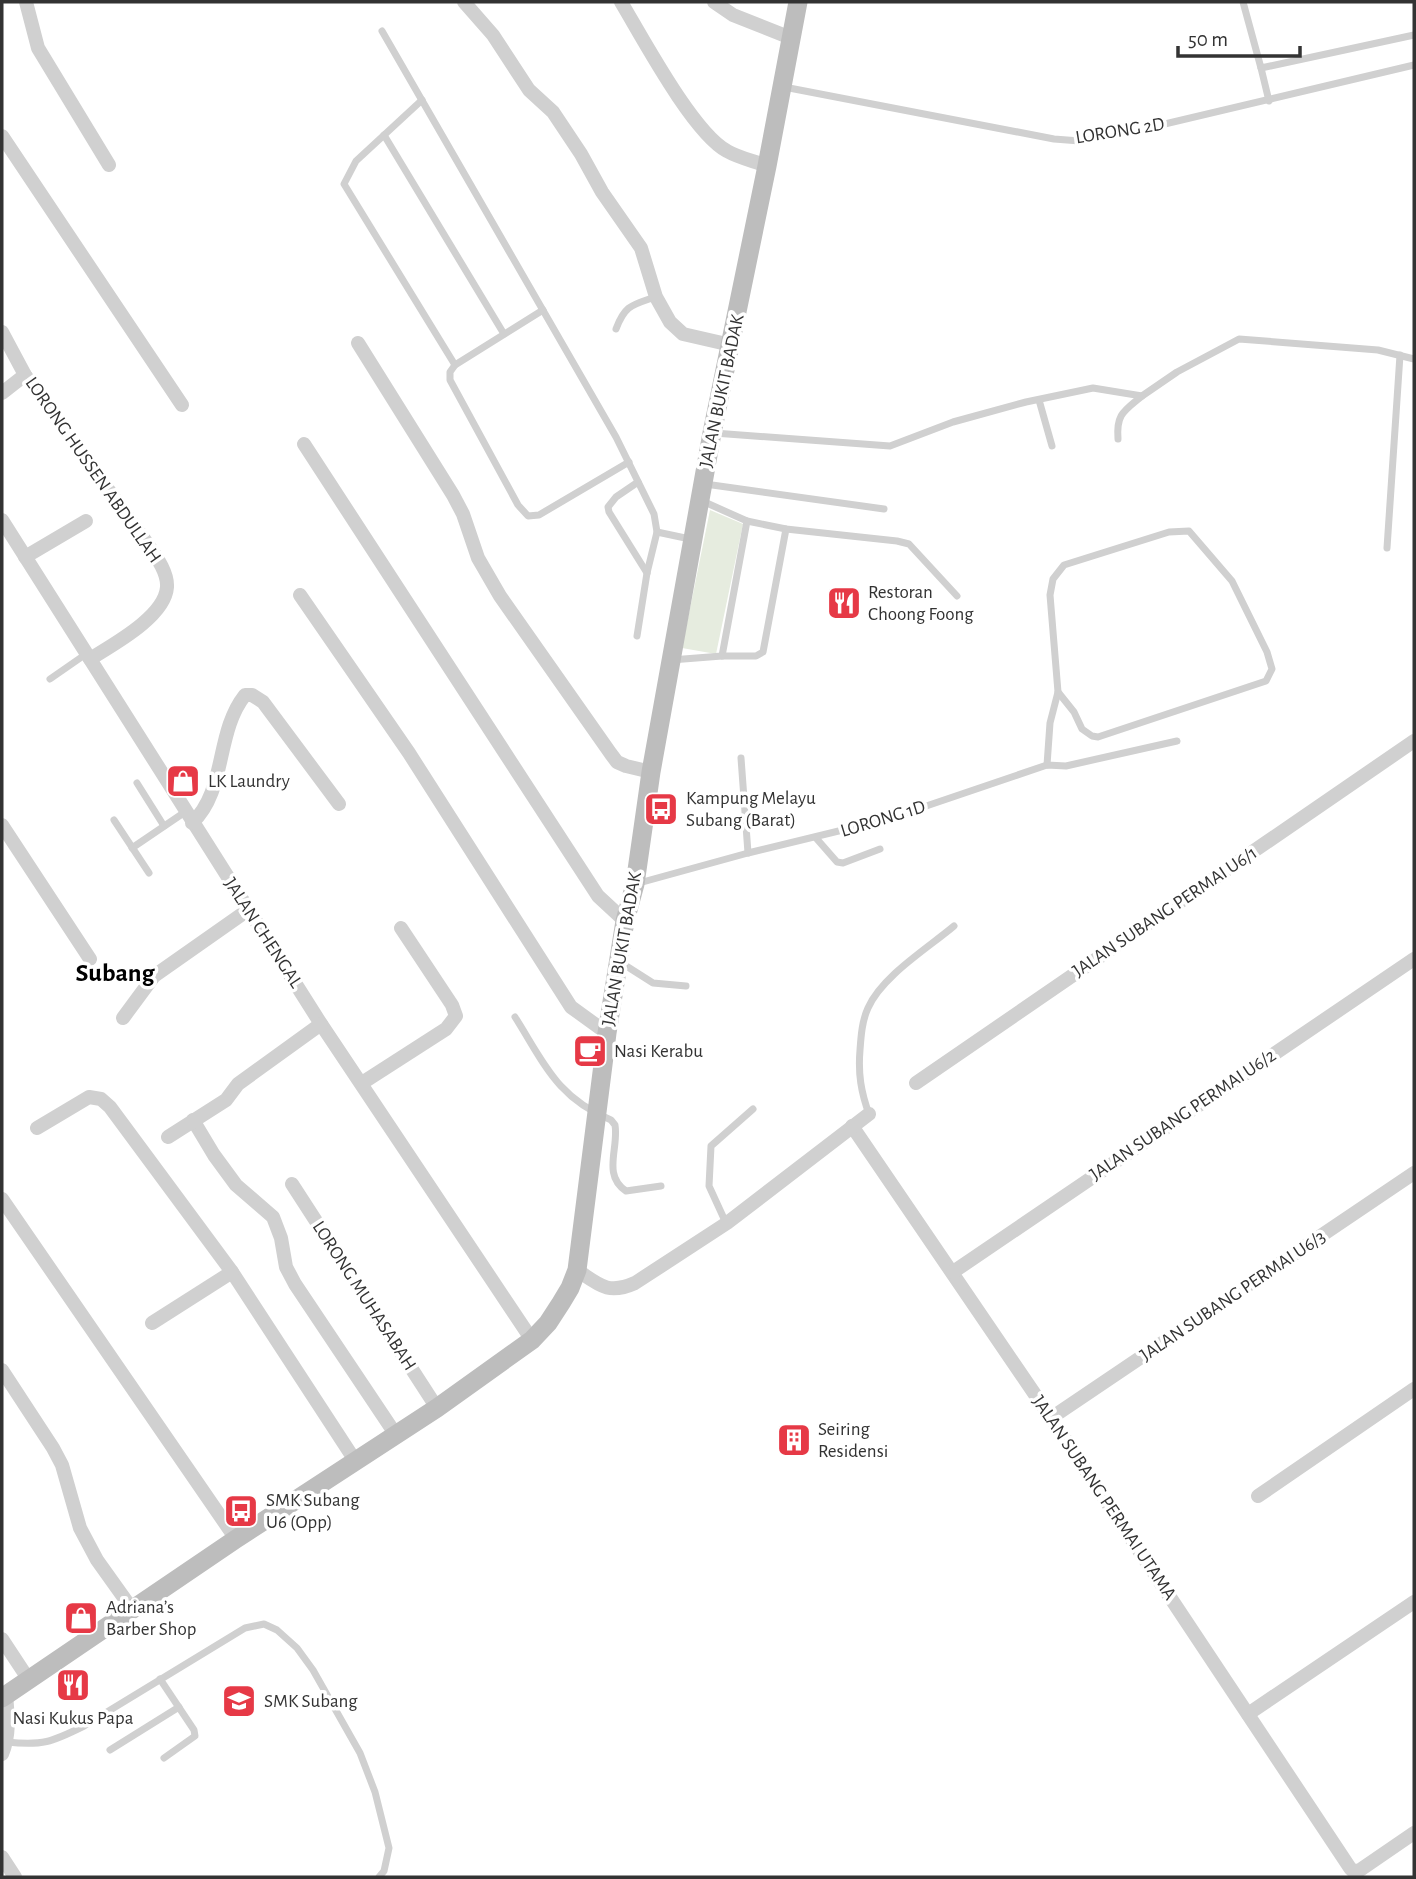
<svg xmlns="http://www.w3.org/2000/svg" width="1416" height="1879" font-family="'Alegreya Sans',sans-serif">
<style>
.green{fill:#e6ecdf}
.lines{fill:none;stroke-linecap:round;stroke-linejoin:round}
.service{stroke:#d0d0d0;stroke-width:7}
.minor{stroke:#d0d0d0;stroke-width:14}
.secondary{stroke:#bdbdbd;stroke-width:19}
.labels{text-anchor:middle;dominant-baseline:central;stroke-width:7;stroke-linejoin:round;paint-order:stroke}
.street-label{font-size:19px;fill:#333;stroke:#fff}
.poi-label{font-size:19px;fill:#333;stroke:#fff;text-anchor:start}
.district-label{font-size:26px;font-weight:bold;fill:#000;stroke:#fff}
</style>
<rect width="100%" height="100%" fill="#fff"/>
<path class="green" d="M710 510 743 524 716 654 682 648Z"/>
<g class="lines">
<g class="service">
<path d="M1243 2 1261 68 1414 35"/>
<path d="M382 31 616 437 654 514 657 532 647 573 637 636"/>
<path d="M1261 68 1269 101"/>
<path d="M784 87 1054 139 1080 141 1114 136 1414 65"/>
<path d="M422 100 356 161 344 184 455 365"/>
<path d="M384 135 504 334"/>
<path d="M543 310 455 365 450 372V380L518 505 528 516 539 515 629 462"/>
<path d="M616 329C625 305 632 305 655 297"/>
<path d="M1039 400 1052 446"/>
<path d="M714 433 890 446 953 422 1026 402 1093 388 1142 396 1177 372 1239 339 1378 350 1414 359"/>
<path d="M1118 439C1116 414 1124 411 1142 396"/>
<path d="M638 482 616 497 608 507 609 512 647 573"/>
<path d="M705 484 884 509"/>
<path d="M700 500 747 521 786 529 897 541 909 544 957 596"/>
<path d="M747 521 722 656H756L763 652 786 529"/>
<path d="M1189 531 1232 581 1267 652 1272 669 1266 681 1098 737 1092 736 1082 729 1074 712 1058 692 1050 595 1053 579 1064 565 1169 532Z"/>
<path d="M657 532 690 539"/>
<path d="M1387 548 1400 355"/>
<path d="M671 660 722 656"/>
<path d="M50 679 86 654"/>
<path d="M741 758 748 853"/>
<path d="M1047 765 1050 723 1058 692"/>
<path d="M137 783 164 826"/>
<path d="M114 820 149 873"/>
<path d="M816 838 837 862 843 863 880 849"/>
<path d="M132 848 185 812"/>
<path d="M639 883 748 853 888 819 1047 765 1066 766 1177 741"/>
<path d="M620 962 653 983 686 986"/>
<path d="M515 1017C544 1063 557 1098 611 1120L615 1125C619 1148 602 1175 626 1191L661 1186"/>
<path d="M869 1114C861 1092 858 1074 860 1050 861 1036 862 1021 868 1008 882 976 928 948 954 926"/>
<path d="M726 1223 709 1186 711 1146 753 1109"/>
<path d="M160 1679 194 1730 195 1736 164 1758"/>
<path d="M7 1742C42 1746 52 1742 84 1726L245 1628 264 1624 277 1630 297 1648 313 1670 360 1753 375 1792 389 1848 384 1871 379 1877"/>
<path d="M110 1750 179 1707"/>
</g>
<g class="minor">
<path d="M26 2 38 48 109 165"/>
<path d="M464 2 493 35 529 90 553 112 581 154 602 192 641 248 656 297 670 322 683 334 731 345"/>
<path d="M621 2C642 37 693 133 727 151 739 158 754 161 767 166"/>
<path d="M714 2 733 15 791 38"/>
<path d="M2 136 182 405"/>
<path d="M2 332 25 375 147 543C155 555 168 572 167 587 165 617 112 645 90 659"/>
<path d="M358 343 453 495 463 514 478 558 500 596 611 754 617 762 626 766 651 772"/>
<path d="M2 393 25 375"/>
<path d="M304 444 598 896 625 921"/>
<path d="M2 520 321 1024 532 1340"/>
<path d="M25 557 86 521"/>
<path d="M300 595 409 753 571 1007 607 1033"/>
<path d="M192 823C227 790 215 733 245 695H252L263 702 339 804"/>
<path d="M2 825 90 959"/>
<path d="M123 1018 154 976 248 910"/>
<path d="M362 1083 446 1029 456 1016 452 1005 401 928"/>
<path d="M916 1083 1414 741"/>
<path d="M193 1120 214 1155 236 1185 273 1217 281 1238 286 1267 295 1284 396 1435"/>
<path d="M852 1126 1051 1418 1350 1868 1354 1872 1360 1870 1414 1833"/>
<path d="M37 1128 89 1097 101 1099 110 1107 232 1272 356 1462"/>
<path d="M168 1137 226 1100 238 1084 321 1024"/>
<path d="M292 1184 437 1408"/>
<path d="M2 1199 236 1539"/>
<path d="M577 1270C599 1285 608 1295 635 1283L727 1223 869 1114"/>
<path d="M953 1272 1414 959"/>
<path d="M152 1323 232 1272"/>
<path d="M2 1370 53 1448 62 1465 80 1528 97 1560 132 1609"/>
<path d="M1051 1418 1414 1173"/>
<path d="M1258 1496 1414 1389"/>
<path d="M2 1639 29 1680"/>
<path d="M1248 1714 1414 1602"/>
<path d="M2 1754C10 1735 8 1716 6 1695"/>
<path d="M2 1857 15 1877"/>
</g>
<path class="secondary" d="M2 1698 236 1539 437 1408 532 1340 548 1323 561 1303 570 1288 577 1270 607 1033 625 921 635 884 651 772 712 433 767 166 798 2"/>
</g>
<defs>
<g id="restaurant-square" transform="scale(1.75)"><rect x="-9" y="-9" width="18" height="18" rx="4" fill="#e63946" stroke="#fff"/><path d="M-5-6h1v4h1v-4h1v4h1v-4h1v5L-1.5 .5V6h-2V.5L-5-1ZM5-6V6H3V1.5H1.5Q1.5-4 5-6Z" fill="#fff"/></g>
<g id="shop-square" transform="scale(1.75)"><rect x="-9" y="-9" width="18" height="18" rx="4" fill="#e63946" stroke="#fff"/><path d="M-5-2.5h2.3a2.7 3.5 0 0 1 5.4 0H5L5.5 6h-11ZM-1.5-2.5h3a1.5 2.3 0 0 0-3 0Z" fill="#fff"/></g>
<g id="bus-square" transform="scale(1.75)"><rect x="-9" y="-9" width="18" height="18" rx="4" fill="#e63946" stroke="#fff"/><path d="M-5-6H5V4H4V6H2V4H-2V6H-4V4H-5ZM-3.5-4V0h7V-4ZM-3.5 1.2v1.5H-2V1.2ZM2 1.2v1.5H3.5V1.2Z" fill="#fff"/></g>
<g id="cafe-square" transform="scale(1.75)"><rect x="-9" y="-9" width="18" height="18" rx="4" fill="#e63946" stroke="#fff"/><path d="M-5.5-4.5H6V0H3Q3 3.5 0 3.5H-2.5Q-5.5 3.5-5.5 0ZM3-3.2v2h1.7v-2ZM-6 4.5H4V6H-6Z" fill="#fff"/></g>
<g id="building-square" transform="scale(1.75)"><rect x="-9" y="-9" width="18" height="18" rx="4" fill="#e63946" stroke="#fff"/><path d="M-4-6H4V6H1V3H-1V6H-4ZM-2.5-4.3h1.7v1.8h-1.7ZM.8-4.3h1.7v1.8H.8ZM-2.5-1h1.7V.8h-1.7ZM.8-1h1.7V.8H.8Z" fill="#fff"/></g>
<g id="school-square" transform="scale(1.75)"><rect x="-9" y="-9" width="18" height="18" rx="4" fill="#e63946" stroke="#fff"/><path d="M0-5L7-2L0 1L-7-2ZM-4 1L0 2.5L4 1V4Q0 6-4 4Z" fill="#fff"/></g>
</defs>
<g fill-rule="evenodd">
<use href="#restaurant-square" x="844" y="603"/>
<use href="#shop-square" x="183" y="781"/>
<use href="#bus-square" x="661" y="809"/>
<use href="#cafe-square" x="590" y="1051"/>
<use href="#building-square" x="794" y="1440"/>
<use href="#bus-square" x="241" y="1511"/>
<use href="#shop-square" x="81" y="1618"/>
<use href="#restaurant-square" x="73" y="1685"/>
<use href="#school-square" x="239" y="1701"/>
</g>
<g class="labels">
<g class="street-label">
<text transform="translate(1120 131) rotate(-9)">LORONG 2D</text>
<text transform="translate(722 391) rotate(-78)">JALAN BUKIT BADAK</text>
<text transform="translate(93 470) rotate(55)">LORONG HUSSEN ABDULLAH</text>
<text transform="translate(883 819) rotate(-17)">LORONG 1D</text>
<text transform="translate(1165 912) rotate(-34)">JALAN SUBANG PERMAI U6/1</text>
<text transform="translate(263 933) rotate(57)">JALAN CHENGAL</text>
<text transform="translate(622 949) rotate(-80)">JALAN BUKIT BADAK</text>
<text transform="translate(1183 1115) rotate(-34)">JALAN SUBANG PERMAI U6/2</text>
<text transform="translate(364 1296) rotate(57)">LORONG MUHASABAH</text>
<text transform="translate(1233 1296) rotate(-34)">JALAN SUBANG PERMAI U6/3</text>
<text transform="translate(1104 1498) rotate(56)">JALAN SUBANG PERMAI UTAMA</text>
</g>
<g class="poi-label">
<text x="868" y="592">Restoran<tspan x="868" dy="22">Choong Foong</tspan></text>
<text x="208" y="781">LK Laundry</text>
<text x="686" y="798">Kampung Melayu<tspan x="686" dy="22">Subang (Barat)</tspan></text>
<text x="614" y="1051">Nasi Kerabu</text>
<text x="818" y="1429">Seiring<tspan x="818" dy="22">Residensi</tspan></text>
<text x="266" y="1500">SMK Subang<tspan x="266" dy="22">U6 (Opp)</tspan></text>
<text x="106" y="1607">Adriana’s<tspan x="106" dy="22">Barber Shop</tspan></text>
<text x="264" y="1701">SMK Subang</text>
<text x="73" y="1718" text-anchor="middle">Nasi Kukus Papa</text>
</g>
<g class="district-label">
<text x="115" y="973">Subang</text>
</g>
</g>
<rect width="1416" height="1879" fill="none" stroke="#333333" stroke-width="7"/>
<path d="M1178 46v10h122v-10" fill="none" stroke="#333333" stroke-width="3.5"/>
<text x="1188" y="46" font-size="21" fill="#333333" stroke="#ffffff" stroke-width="5" paint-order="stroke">50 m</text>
</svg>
